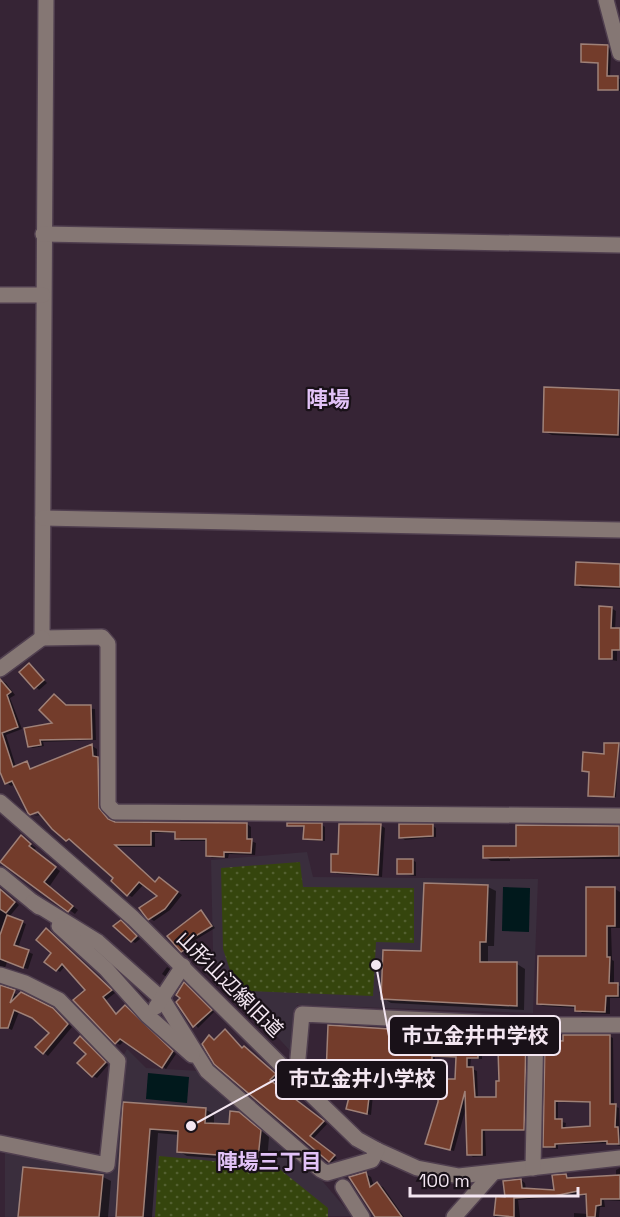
<svg xmlns="http://www.w3.org/2000/svg" width="620" height="1217" font-family="'Space Grotesk','Noto Sans JP',sans-serif">
<style>
.education{fill:#3a2e3d}
.park{fill:url(#park-dots)}
.water{fill:#01191c}
.shadow{fill:#0007;fill-rule:evenodd}
.building{fill:#733c2b;stroke:#9f8178;stroke-width:1.5;fill-rule:evenodd}
.lines{fill:none;stroke-linecap:round;stroke-linejoin:round}
.minor-casing{stroke:#503f4f;stroke-width:18}
.minor{stroke:#857774;stroke-width:15}
.labels{text-anchor:middle;dominant-baseline:central;stroke-width:4.5;stroke-linejoin:round;paint-order:stroke}
.street-label{font-size:20px;fill:#f3e6f1;stroke:#191118}
.neighbourhood-label{font-size:21px;font-weight:bold;fill:#e2c2f7;stroke:#191118}
.quarter-label{font-size:22px;font-weight:bold;fill:#e2c2f7;stroke:#191118}
.leader{fill:none;stroke:#f3e6f1;stroke-width:2}
.callout-dot{fill:#f3e6f1;stroke:#191118;stroke-width:2}
.callout{fill:#191118;stroke:#f3e6f1;stroke-width:2}
.callout-label{font-size:21px;text-anchor:middle;font-weight:bold;fill:#f3e6f1}
</style>
<defs>
<pattern id="park-dots" width="8" height="8" patternUnits="userSpaceOnUse" patternTransform="scale(1.5)"><rect width="8" height="8" fill="#35450d"/><path d="M2 2h.1M6 6h.1" fill="none" stroke="#536031" stroke-width="1.8" stroke-linecap="round"/></pattern>
</defs>
<rect width="100%" height="100%" fill="#362435"/>
<g class="education">
<path d="M307 852 313 877 538 879 533 1013 297 1005 294 1055 223 978 213 952 211 860Z"/>
<path d="M127 1049 146 1068 201 1071 313 1170 352 1216 5 1217V1149L111 1172 123 1056Z"/>
</g>
<g class="park">
<path d="M300 862 303 887 414 888V943L376 942 373 996 245 991 231 973 223 949 221 868Z"/>
<path d="M159 1156 277 1167 328 1208V1217H155Z"/>
</g>
<g class="water">
<path d="M503 887 530 888 529 932 502 931Z"/>
<path d="M148 1073 189 1077 187 1103 146 1099Z"/>
</g>
<g class="shadow">
<path d="M607 46 611 49 610 78 620 79V91L600 89 599 64 582 61Z"/>
<path d="M618 391 620 438 552 435 544 431Z"/>
<path d="M620 565V589L582 588 577 585Z"/>
<path d="M611 608 616 611 615 630H620V651H617V661L601 658Z"/>
<path d="M29 665 47 683 39 690 21 672Z"/>
<path d="M0 680 6 683 15 695 10 698 22 729 6 735 16 767 26 763 33 770 92 746 97 749V758L102 761 103 812 112 822 247 824 251 827V841L256 843 255 855 229 854 228 858H212L208 855V841H181L176 838V833H155V847H117L156 883 164 881 182 895 170 910 154 921 149 918 159 896 144 884 132 897 128 895 115 878 73 841 67 840 41 815 34 816 45 811 15 784 11 786 7 783 0 769Z"/>
<path d="M54 696 68 707 95 709 96 740 43 742 44 746 33 748 29 746 55 724Z"/>
<path d="M619 745 616 797 593 796 590 795 591 772 583 770Z"/>
<path d="M288 825H322L325 827V841L308 840 305 839V827Z"/>
<path d="M380 825 385 828 382 877 337 874 332 871 340 856Z"/>
<path d="M620 825V859H510V861H491L485 857 518 847V826Z"/>
<path d="M433 826 436 828V837L405 840 401 837Z"/>
<path d="M21 837 36 848 33 851 60 871 49 887 78 910 75 914 1 861Z"/>
<path d="M412 860 416 862V876L399 874Z"/>
<path d="M488 887 496 891 494 946H488V963L517 964 525 969 524 1010 391 1003 383 998Z"/>
<path d="M0 888 19 905 9 917 26 924 18 948 33 954 28 969 7 962 5 968 0 969Z"/>
<path d="M615 889 620 892V928H611L612 960 614 961V984L620 986V998H610V1014L582 1013 577 1008 543 1006 538 1003 587 958Z"/>
<path d="M202 911 215 928 187 945 190 951 186 954 169 936Z"/>
<path d="M125 924 140 939 135 943 132 941Z"/>
<path d="M47 930 115 993 106 1000 118 1015 129 1009 176 1054 166 1069 125 1040 120 1045 116 1043 75 1000 88 990 65 966 60 972 57 970Z"/>
<path d="M167 967 173 971 168 978 162 974Z"/>
<path d="M188 986 214 1012 198 1028 178 1003Z"/>
<path d="M0 987 52 1009 72 1027 48 1056 37 1047 51 1033 35 1018 19 1012 12 1030 0 1025Z"/>
<path d="M405 1031 409 1033V1039L458 1042 526 1036 530 1038 528 1131H485L486 1156 473 1157 469 1154 467 1104 454 1151 431 1145 456 1081 457 1058 435 1057V1067L406 1068V1074H375L371 1115 348 1108 355 1078 327 1075ZM482 1050H499L501 1082 497 1098 478 1099 477 1071 470 1068 471 1059H482Z"/>
<path d="M229 1034 243 1049 248 1050 279 1077 273 1083 327 1124 313 1139 337 1158 331 1163 327 1161 215 1063V1041Z"/>
<path d="M609 1036 613 1038 614 1106 619 1108 620 1146 609 1143 558 1145V1149L548 1148 545 1146 565 1043ZM558 1102 592 1103 591 1128 565 1129 566 1123 558 1121Z"/>
<path d="M81 1038 108 1065 97 1078 93 1076 88 1054Z"/>
<path d="M125 1104 206 1110 214 1114V1125L230 1126 239 1113 269 1137 267 1162 187 1156 178 1151 179 1135 158 1133 152 1217H118Z"/>
<path d="M620 1168V1201L604 1200 605 1207H600L599 1217H574V1213L588 1214 587 1196 579 1194 518 1200 520 1217H495L497 1198H506L521 1180 525 1183 526 1189 555 1192 566 1175 570 1178 616 1177V1170Z"/>
<path d="M366 1174 371 1177 374 1186 377 1184 383 1187 404 1217H377Z"/>
<path d="M103 1177 111 1181 108 1217H21Z"/>
</g>
<g class="building">
<path d="M581 44 608 45 607 76H618V90H598V63L581 62Z"/>
<path d="M544 387 619 390 618 435 543 432Z"/>
<path d="M576 562 620 564V587L575 585Z"/>
<path d="M599 606 612 607 611 628H620V650H612V659H599Z"/>
<path d="M29 663 44 680 34 689 19 672Z"/>
<path d="M0 679 11 692 7 695 18 727 2 733 13 767 27 761 30 769 92 744 93 756 98 757 99 808 108 819 115 822 247 823V839H252L251 853 224 852V857L206 856V839H175V832L151 831V845H115L155 882 159 877 178 892 165 909 148 920 139 908 157 896 139 882 127 896 111 881 113 878 69 839 66 841 52 829 38 812 30 815 28 813 12 781 5 784 0 772Z"/>
<path d="M54 694 66 705H91L92 739 40 740 41 745 28 747 24 728 52 723 39 710Z"/>
<path d="M604 743H619L614 797 588 796 589 772 582 771 583 752 604 754Z"/>
<path d="M287 823H322V840L303 839 304 826H287Z"/>
<path d="M339 824H381L378 875 331 872V854H338Z"/>
<path d="M399 824H433V836L399 838Z"/>
<path d="M516 825 619 826V856L483 858V846H516Z"/>
<path d="M21 835 31 844 29 846 56 867 44 882 73 906 68 912 0 862Z"/>
<rect x="397" y="859" width="16" height="15"/>
<path d="M424 883 488 885 486 942H480V962H517V1006L381 999 383 950 421 951Z"/>
<path d="M586 887H615V926H607V957H610L609 983H618V996H606L605 1012 575 1011V1006L537 1004 538 956H586Z"/>
<path d="M0 889 15 902 6 913 0 909Z"/>
<path d="M201 910 212 926 184 943 187 948 181 952 167 936Z"/>
<path d="M7 915 23 921 14 945 29 950 23 968 0 959V935Z"/>
<path d="M121 920 137 936 131 942 113 926Z"/>
<path d="M46 928 112 990 103 997 116 1014 125 1005 173 1051 162 1068 120 1039 115 1044 73 1000 85 990 62 964 56 971 44 962 51 953 36 940Z"/>
<path d="M184 982 212 1010 193 1027 176 1002 180 998 176 995Z"/>
<path d="M0 985 15 990 10 1003 21 992 53 1008 68 1024 43 1054 35 1047 49 1033 32 1018 14 1010 8 1028H0Z"/>
<path d="M328 1025 405 1030V1037L456 1040 457 1031 526 1034 524 1130H482V1155H467L465 1091 450 1150 425 1144 438 1102 439 1079H455L456 1057 432 1056V1066H402V1073H372L367 1114 346 1109 354 1077 326 1075ZM478 1049H498L499 1081H496V1097H475L473 1067H467V1058H478Z"/>
<path d="M225 1029 242 1048 244 1046 276 1074 270 1080 324 1121 310 1136 335 1155 329 1162 214 1064 202 1044 209 1035 214 1040Z"/>
<path d="M563 1035H610V1104H616L615 1127H618L619 1144H607V1141L555 1144V1147H543L545 1040 563 1041ZM555 1101 590 1102V1126L562 1128V1119H555Z"/>
<path d="M80 1036 106 1062 92 1077 77 1063 86 1054 74 1043Z"/>
<path d="M123 1102 206 1108 205 1123 229 1124 230 1111 239 1112 261 1130 258 1158 177 1152 178 1131 150 1129 143 1217H116Z"/>
<path d="M23 1167 103 1175 99 1217H18Z"/>
<path d="M366 1172 370 1187 377 1182 402 1217H375L349 1177Z"/>
<path d="M566 1174 567 1178 620 1175V1199H601V1205L596 1206 595 1217H587L586 1194 578 1195V1191L554 1196 514 1198V1217L494 1215 496 1196 505 1197 503 1181 521 1179 522 1188 554 1190 552 1175Z"/>
</g>
<g class="lines">
<g class="minor-casing">
<g id="minor">
<path d="M46 0 42 638 102 637 108 644V805L115 812 620 816"/>
<path d="M606 0 620 53"/>
<path d="M43 234 620 245"/>
<path d="M0 295H43"/>
<path d="M43 518 620 530"/>
<path d="M0 669 42 638"/>
<path d="M0 802 133 918 296 1080 357 1139 377 1150 417 1168 459 1176 620 1158"/>
<path d="M0 875 39 907"/>
<path d="M33 902 98 942 163 1000 207 1071 321 1170 327 1173 372 1160 377 1150"/>
<path d="M59 926 106 969 148 1016 192 1055"/>
<path d="M0 975 25 983 59 1000 118 1061 107 1165 0 1143"/>
<path d="M156 1007 183 966"/>
<path d="M296 1080 302 1014 536 1025H620"/>
<path d="M533 1168 536 1025"/>
<path d="M343 1187 362 1217"/>
<path d="M454 1217 492 1174"/>
</g>
</g>
<use href="#minor" class="minor"/>
</g>
<g class="labels">
<g class="street-label">
<text transform="translate(230 984) rotate(45)">山形山辺線旧道</text>
</g>
<g class="neighbourhood-label">
<text x="269" y="1161">陣場三丁目</text>
</g>
<g class="quarter-label">
<text x="328" y="399">陣場</text>
</g>
</g>
<path class="leader" d="M376 965L389 1036M191 1126L276 1079"/>
<g class="callout-dot">
<circle cx="376" cy="965" r="6"/>
<circle cx="191" cy="1126" r="6"/>
</g>
<g class="callout">
<rect x="389" y="1016" width="171" height="39" rx="6"/>
<rect x="276" y="1060" width="171" height="39" rx="6"/>
</g>
<g class="callout-label">
<text x="475" y="1043">市立金井中学校</text>
<text x="362" y="1086">市立金井小学校</text>
</g>
<path d="M410 1187v9h168v-9" fill="none" stroke="#f3e6f1" stroke-width="3"/>
<text x="419" y="1187" font-size="18" fill="#f3e6f1" stroke="#191118" stroke-width="4.5" paint-order="stroke">100 m</text>
</svg>
